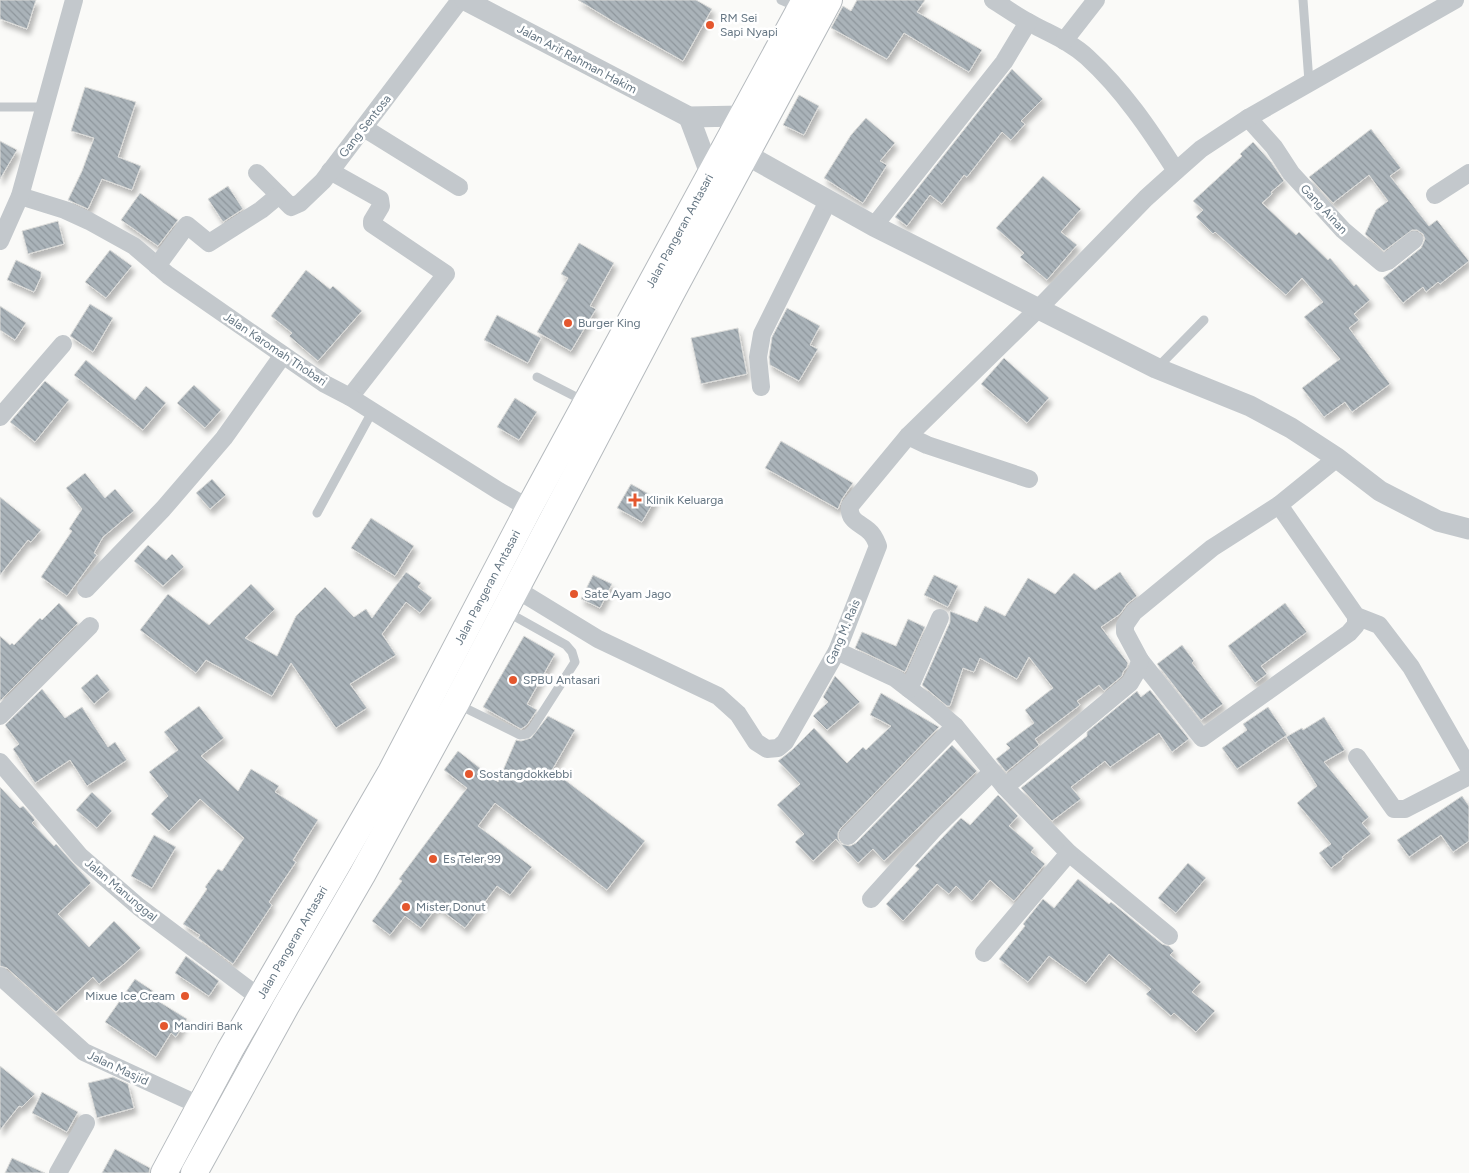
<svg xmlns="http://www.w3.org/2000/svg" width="1469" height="1173" font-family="Figtree,sans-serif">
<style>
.building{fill:url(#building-back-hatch);stroke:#dcdcda;filter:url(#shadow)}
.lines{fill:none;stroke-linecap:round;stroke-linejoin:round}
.primary-casing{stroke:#b5babe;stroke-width:28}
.service{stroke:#c3c8cc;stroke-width:9}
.minor{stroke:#c3c8cc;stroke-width:18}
.tertiary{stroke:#c3c8cc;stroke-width:21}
.primary{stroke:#fff;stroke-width:26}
.poi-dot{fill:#e4572e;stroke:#fff;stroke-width:2}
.labels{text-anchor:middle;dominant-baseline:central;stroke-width:5;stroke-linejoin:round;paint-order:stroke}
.poi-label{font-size:12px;fill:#657683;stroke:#fff;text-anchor:start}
.street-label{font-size:12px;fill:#657683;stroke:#fff}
</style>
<defs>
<pattern id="building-back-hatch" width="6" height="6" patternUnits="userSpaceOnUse" patternTransform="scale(1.25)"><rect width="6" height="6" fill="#aab3b9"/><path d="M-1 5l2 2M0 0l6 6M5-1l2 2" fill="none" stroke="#8e969c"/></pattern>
<filter id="shadow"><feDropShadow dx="3" dy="5.5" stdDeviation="2.5" flood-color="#0004"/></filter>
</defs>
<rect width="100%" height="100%" fill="#fafaf8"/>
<g class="building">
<path d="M0 0H36L27 29 0 19Z"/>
<path d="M578 0H696L712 9 683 61 614 22Z"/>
<path d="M857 0H925L917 12 982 50 969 72 904 33 887 59 831 28 843 6 851 11Z"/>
<path d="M1012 69 1043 99 1021 121 1025 124 1011 140 1002 132 967 177 964 175 942 204 930 195 907 226 895 217Z"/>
<path d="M85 87 136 102 118 157 141 166 132 190 102 179 88 209 68 200 82 171 94 138 71 131Z"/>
<path d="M799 95 819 106 804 135 783 125Z"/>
<path d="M866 118 895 143 880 161 887 165 863 203 824 178 851 135Z"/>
<path d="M1371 129 1401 168 1390 176 1429 226 1437 220 1469 261 1440 284 1438 282 1426 292 1423 287 1403 303 1383 278 1421 248 1425 239 1423 234 1417 230H1412L1384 251 1365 234 1376 210 1388 201 1369 175 1333 203 1309 177Z"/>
<path d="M0 141 17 150 0 179Z"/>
<path d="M1253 142 1271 162 1284 181 1271 192 1272 194 1262 203 1296 235 1299 232 1328 260 1330 258 1354 286 1356 284 1370 300 1354 314 1359 320 1349 328 1390 384 1352 412 1345 402 1324 417 1302 388 1340 359 1304 317 1323 302 1302 278 1286 295 1215 232 1213 234 1196 217 1203 210 1193 201 1242 156 1240 154Z"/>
<path d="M1043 176 1081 209 1061 232 1077 245 1047 280 1020 257 1024 253 996 228Z"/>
<path d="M228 186 243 209 223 222 208 199Z"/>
<path d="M140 193 178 220 158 246 121 220Z"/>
<path d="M58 221 64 244 28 254 22 231Z"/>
<path d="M579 243 614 263 590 306 596 309 571 351 537 332 568 278 561 274Z"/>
<path d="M110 250 132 266 106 298 85 282Z"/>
<path d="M16 260 41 272V277L34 292 7 280Z"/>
<path d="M306 270 330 289 333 286 362 311 318 361 289 336 292 333 271 316Z"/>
<path d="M90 304 113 318 93 352 70 336Z"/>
<path d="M0 306 26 323 15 340 0 330Z"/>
<path d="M787 308 820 326 810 345 818 349 799 381 770 365 769 357 772 337Z"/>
<path d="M497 315 541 338 528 363 484 340Z"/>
<path d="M738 328 747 374 701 384 691 338Z"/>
<path d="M1004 358 1049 398 1027 423 981 384Z"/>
<path d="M86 360 135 400 146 386 166 403 143 430 74 375Z"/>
<path d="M45 381 69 400 35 442 10 422Z"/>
<path d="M194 385 221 410 205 428 177 403Z"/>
<path d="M515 398 537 412 519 440 497 427Z"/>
<path d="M781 441 853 483 842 499 838 509 765 468Z"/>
<path d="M85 473 105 498 115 489 134 511 103 537 94 553 97 555 67 596 41 577 72 531 69 529 82 509 66 488Z"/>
<path d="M212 479 226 495 210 509 196 493Z"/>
<path d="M631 484 656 498 642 522 617 508Z"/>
<path d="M0 497 41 530 31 542 28 540 0 575Z"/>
<path d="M371 518 414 546 395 576 351 548Z"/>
<path d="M148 545 166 560 172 554 184 567 163 586 134 561Z"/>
<path d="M406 572 421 583 418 587 432 598 420 613 406 602 382 634 396 655 350 684 367 708 336 728 291 663 272 696 206 660 196 673 140 630 168 594 209 625 251 584 275 609 245 638 277 656 296 616 325 587 354 617 366 609 372 618Z"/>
<path d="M1120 572 1137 596 1127 604 1120 614 1101 627 1128 663 1127 667 1123 672 1122 676 1104 691 1099 685 1077 701 1080 705 1035 739 1039 745 1006 772 996 759 1010 748 1006 744 1034 723 1025 710 1053 688 1029 657 1017 679 980 658 974 672 963 668 950 706H947L922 685 950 622V611L977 622 985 606 1005 616 1028 578 1055 594 1074 573 1095 590Z"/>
<path d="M593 575 612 584 600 608 581 599Z"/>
<path d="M934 575 958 586 948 607 924 595Z"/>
<path d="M59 603 78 623 0 701V636L10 645 12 643 14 645 40 618 42 620Z"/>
<path d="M1285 603 1307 632 1261 666 1267 674 1255 683 1228 646Z"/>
<path d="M908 619 925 627 905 672 855 648 862 632 896 646Z"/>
<path d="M524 636 555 654 527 704 537 710 527 725 521 729 483 707Z"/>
<path d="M1182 645 1194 661 1192 663 1223 704 1201 720 1157 664Z"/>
<path d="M97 674 110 690 94 704 81 688Z"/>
<path d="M835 676 860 702 827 730 813 716 828 702 823 697Z"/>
<path d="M42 689 65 718 82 707 108 747 115 742 127 760 87 786 70 760 35 783 13 749 19 744 5 725Z"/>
<path d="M1150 690 1189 739 1172 752 1159 733 1110 767 1105 761 1071 787 1081 799 1052 821 1021 788 1087 736V732L1137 691 1141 697Z"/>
<path d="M881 693 939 727 840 829 838 833V838L841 844 850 846 856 843 952 745 977 771 884 861 873 849 858 863 836 839 813 861 795 842 804 834 777 805 800 784 778 761 792 750 814 728 847 763 863 747 866 750 891 726 870 715Z"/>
<path d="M199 706 224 738 201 756 238 791 251 769 279 786 275 792 318 820 293 860 296 862 269 902 272 905 233 964 198 938 200 935 183 924 207 889 205 887 218 869 222 871 244 838 200 799 169 831 151 814 168 796 149 772 178 750 164 732Z"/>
<path d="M1268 707 1287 735 1237 769 1222 748 1247 730 1243 724Z"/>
<path d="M548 716 575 730 552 770 645 841 607 890 495 803 478 826 532 867 510 895 497 886 465 928 437 907 421 928 405 916 390 935 372 921 402 881 399 879 467 788 444 770 458 751 498 782 516 740 521 741 531 738Z"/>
<path d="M1324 717 1345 750 1324 762 1369 817 1362 823 1371 834 1342 857 1343 859 1331 868 1319 853 1331 844 1297 803 1317 786 1286 737 1302 728 1303 730Z"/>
<path d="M0 787 20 808 23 806 32 816 35 820 32 823 54 846 56 844 91 883 58 914 89 947 114 921 141 948 124 964 99 984 93 977 56 1012 7 968 0 966Z"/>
<path d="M92 792 112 811 97 828 76 810Z"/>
<path d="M998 795 1018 816 1009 826 1034 848 1031 852 1045 864 1014 901 990 880 972 901 956 886 949 894 937 884 903 921 886 904 919 869 915 866 920 861 961 818 970 825Z"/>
<path d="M1462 796 1469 806V841L1453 852 1441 835 1409 857 1397 840Z"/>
<path d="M154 835 176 847 152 888 131 876Z"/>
<path d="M1188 863 1206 878 1176 913 1158 898Z"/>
<path d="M1078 879 1109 904 1111 902 1162 944 1169 946 1174 951 1170 955 1201 982 1192 992 1215 1011 1196 1032 1174 1013 1171 1016 1146 994 1151 989 1109 954 1086 983 1049 956 1028 982 999 959 1025 926 1023 924 1043 899 1054 908Z"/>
<path d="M186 956 219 981 209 996 175 973Z"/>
<path d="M135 979 153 991 150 996 187 1019 176 1037 171 1033 156 1057 105 1022Z"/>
<path d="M0 1066 35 1094 22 1107 19 1106 0 1130Z"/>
<path d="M113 1077 128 1084 134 1108 97 1118 88 1083Z"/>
<path d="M42 1092 78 1112 67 1132 32 1113Z"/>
<path d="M115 1149 150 1168 149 1173H102Z"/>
<path d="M12 1158 45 1173H5Z"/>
</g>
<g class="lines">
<g class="primary-casing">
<g id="primary">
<path id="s1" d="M164 1173 230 1050 391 772 529 508 805 0"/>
<path d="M194 1173 286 1006 362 875 456 703 672 292 829 0"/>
</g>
</g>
<g class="service">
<path d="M781 0 800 8"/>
<path d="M1303 0 1309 82"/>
<path d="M0 107H44"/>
<path d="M1157 368 1204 320"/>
<path d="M537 377 584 401"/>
<path d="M317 513 372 412"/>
<path d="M457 704 520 735 527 734 532 729 575 662 572 652 566 645 507 612"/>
</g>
<g class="minor">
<path d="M993 0C1006 8 1018 17 1032 24 1050 34 1071 42 1087 57 1123 90 1150 130 1176 171"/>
<path d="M1064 41 1096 0"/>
<path d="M1248 118 1274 147 1291 173 1343 230 1382 263 1388 261 1414 240"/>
<path d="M364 128 459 187"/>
<path d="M330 171 380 199 381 206 372 221V224L446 274 350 397"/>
<path d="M257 173 291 207 300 203 323 181 460 0"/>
<path d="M1435 195 1469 173"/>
<path d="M20 196 65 210 89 221 134 246 168 275 325 384 350 397 499 491 529 508"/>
<path d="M874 226 1004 62 1028 22"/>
<path d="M0 241 20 196 74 0"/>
<path d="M157 266 187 225 209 243 261 210 279 195"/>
<path d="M761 387 758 357 762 334 828 201"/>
<path d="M0 417 63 344"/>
<path d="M908 436 927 445 1029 479"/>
<path d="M1279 505 1356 616 1379 625 1411 667 1469 768"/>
<path d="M86 589 163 509 224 438 283 355"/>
<path d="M516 589 598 639 718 696 738 714 756 742 767 749 778 748 785 742 837 651 878 546C876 541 874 535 869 531 860 523 848 521 850 506L908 436 1038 309 1146 198 1176 171 1201 149 1248 118 1455 0"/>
<path d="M837 651 895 678 934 708 955 726 1005 787"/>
<path d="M1140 660 1202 738 1349 633 1356 625V616"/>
<path d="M909 689 940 618"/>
<path d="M0 716 90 626"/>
<path d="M1357 757 1394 809H1405L1469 776"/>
<path d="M0 762 80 856 139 907 260 998"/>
<path d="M848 836 955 726"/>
<path d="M871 899 935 828 992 772"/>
<path d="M1169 936 1069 853 1005 787 1130 683 1137 671 1140 660 1125 632V625L1134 612 1212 548 1279 505 1337 458"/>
<path d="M984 953 1069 853"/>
<path d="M0 976 84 1052 201 1106"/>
<path d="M58 1173 86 1123"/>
</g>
<g class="tertiary">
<path d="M465 0 689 117 742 116"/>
<path d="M689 117 710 173"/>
<path d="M747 155 874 226 1156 368 1250 406 1291 428 1337 458 1380 491 1438 521 1469 529"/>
</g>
<use href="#primary" class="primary"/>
</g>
<g class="poi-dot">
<circle cx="710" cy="25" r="5"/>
<circle cx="568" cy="323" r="5"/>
<path d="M632.5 492.5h5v5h5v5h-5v5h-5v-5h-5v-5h5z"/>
<circle cx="574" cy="594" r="5"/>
<circle cx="513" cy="680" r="5"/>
<circle cx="469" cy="774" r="5"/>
<circle cx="433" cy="859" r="5"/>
<circle cx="406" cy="907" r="5"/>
<circle cx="185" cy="996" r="5"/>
<circle cx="164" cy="1026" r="5"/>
</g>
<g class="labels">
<g class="poi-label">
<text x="720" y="18">RM Sei<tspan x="720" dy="14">Sapi Nyapi</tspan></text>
<text x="578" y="323">Burger King</text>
<text x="646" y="500">Klinik Keluarga</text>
<text x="584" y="594">Sate Ayam Jago</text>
<text x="523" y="680">SPBU Antasari</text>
<text x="479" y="774">Sostangdokkebbi</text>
<text x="443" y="859">Es Teler 99</text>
<text x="416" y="907">Mister Donut</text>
<text x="175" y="996" text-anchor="end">Mixue Ice Cream</text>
<text x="174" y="1026">Mandiri Bank</text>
</g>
<g class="street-label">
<text transform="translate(577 59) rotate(28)">Jalan Arif Rahman Hakim</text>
<text transform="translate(365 126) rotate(-52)">Gang Sentosa</text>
<text transform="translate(1324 209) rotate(47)">Gang Ainan</text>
<text stroke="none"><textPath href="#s1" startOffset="1074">Jalan Pangeran Antasari</textPath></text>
<text transform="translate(275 349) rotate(34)">Jalan Karomah Thobari</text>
<text stroke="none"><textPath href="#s1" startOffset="669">Jalan Pangeran Antasari</textPath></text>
<text transform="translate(843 632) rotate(-67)">Gang M. Rais</text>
<text transform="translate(121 890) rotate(40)">Jalan Manunggal</text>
<text stroke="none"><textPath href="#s1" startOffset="264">Jalan Pangeran Antasari</textPath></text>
<text transform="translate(118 1068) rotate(25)">Jalan Masjid</text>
</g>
</g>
</svg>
